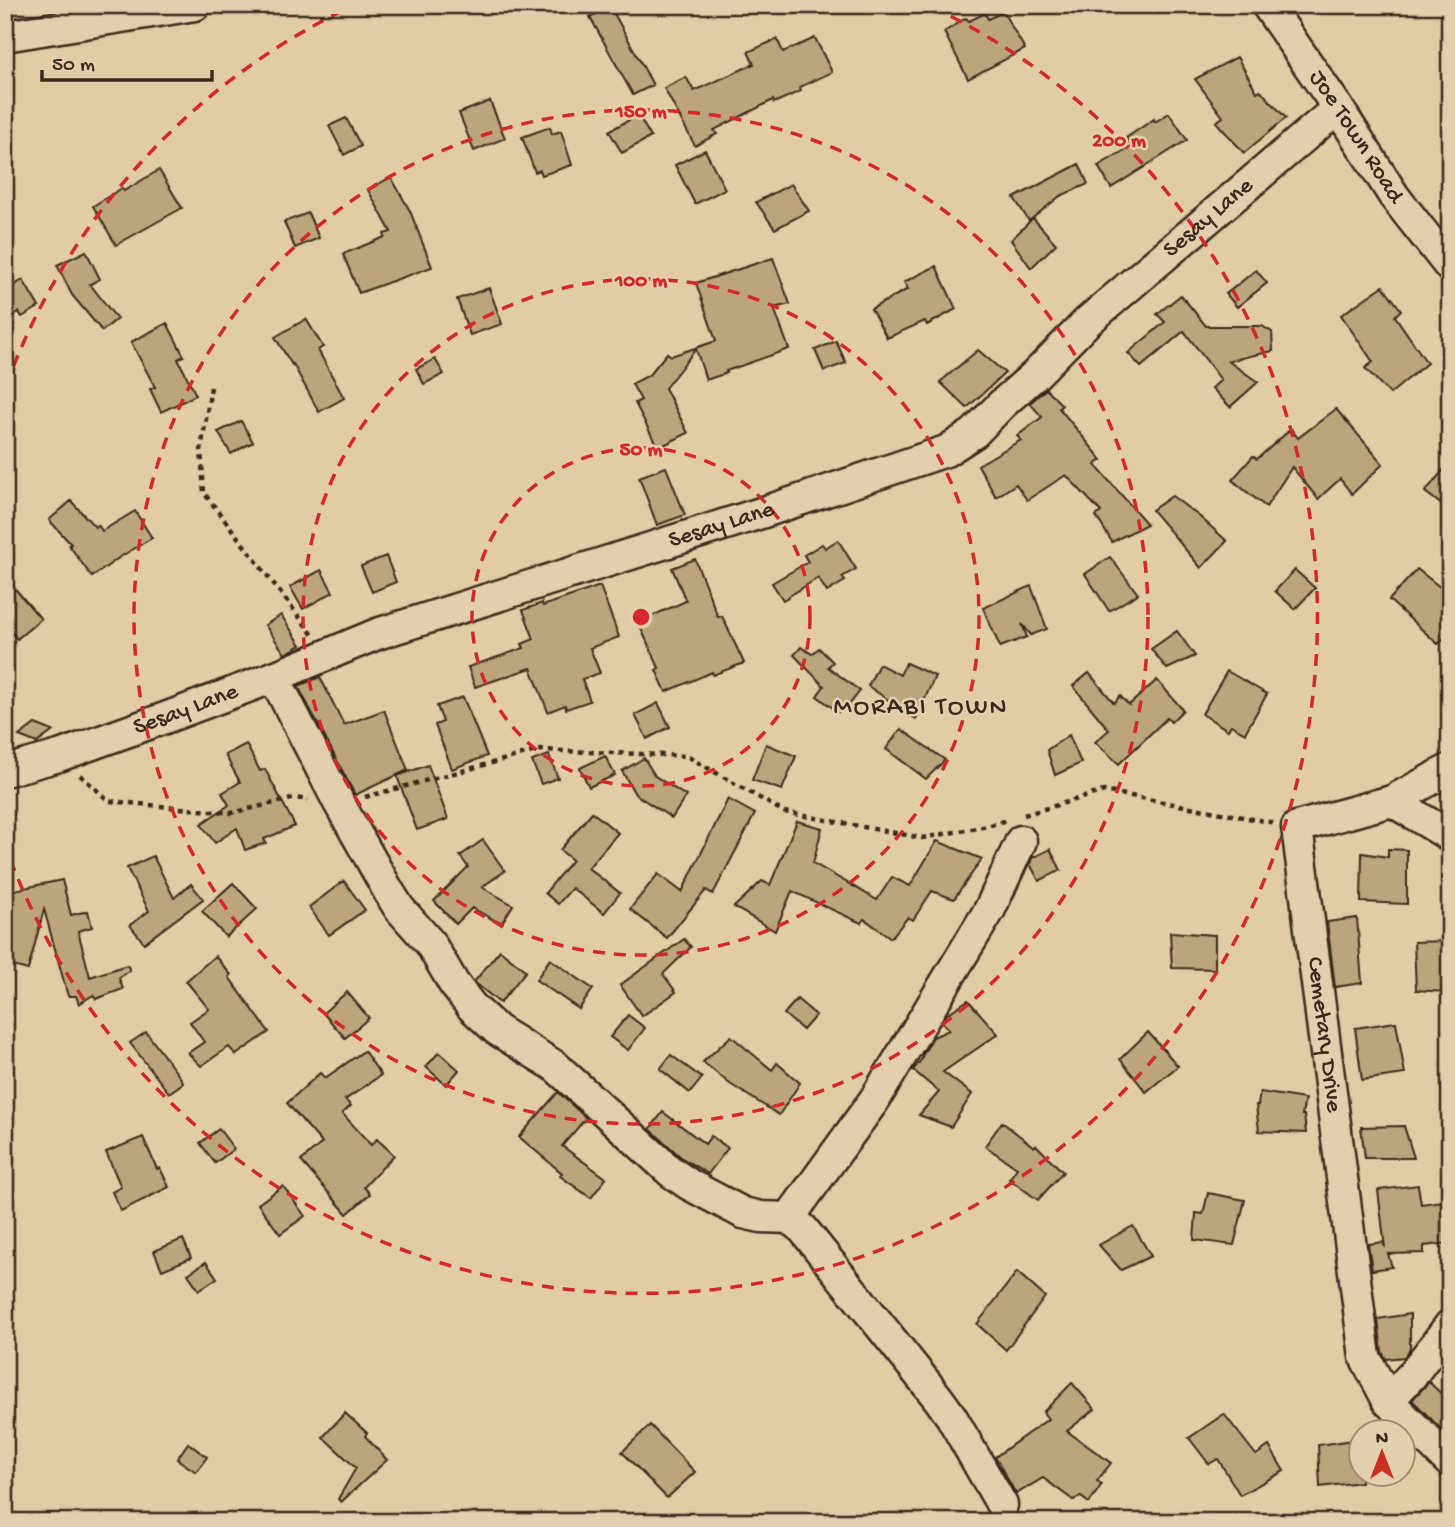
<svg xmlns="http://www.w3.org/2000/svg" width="1455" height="1527" font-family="'Gochi Hand',sans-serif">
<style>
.building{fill:#bca47c;stroke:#3b2a1e;stroke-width:2}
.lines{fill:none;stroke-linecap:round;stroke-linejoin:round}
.minor-casing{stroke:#3b2a1e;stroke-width:35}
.path{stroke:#3b2a1e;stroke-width:4.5;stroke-dasharray:5 5;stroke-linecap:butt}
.minor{stroke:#e3cead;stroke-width:30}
.ring{fill:none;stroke:#d62828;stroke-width:3.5;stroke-dasharray:12 9}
.labels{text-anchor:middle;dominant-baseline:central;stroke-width:5;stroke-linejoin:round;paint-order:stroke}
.street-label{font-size:24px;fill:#3b2a1e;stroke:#e3cead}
.neighbourhood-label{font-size:26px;letter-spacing:2px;fill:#3b2a1e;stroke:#e3cead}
.centre{fill:#d62828;stroke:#e3cead;stroke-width:3.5}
.ring-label{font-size:21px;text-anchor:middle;font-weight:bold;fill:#d62828;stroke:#e3cead;stroke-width:5;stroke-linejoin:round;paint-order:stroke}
</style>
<rect width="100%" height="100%" fill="#e2cca6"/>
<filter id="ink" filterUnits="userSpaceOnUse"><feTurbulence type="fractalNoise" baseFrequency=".0143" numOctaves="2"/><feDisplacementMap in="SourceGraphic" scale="14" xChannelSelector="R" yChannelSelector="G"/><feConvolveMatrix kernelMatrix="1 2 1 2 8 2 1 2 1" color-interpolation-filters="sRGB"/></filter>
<g filter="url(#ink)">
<g class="building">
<path d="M610 6 653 85 633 95 590 17Z"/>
<path d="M1003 12 1025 49 968 79 944 32 966 18 969 21 985 13 988 19Z"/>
<path d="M815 38 832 72 800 87 801 91 774 103 773 100 714 130 717 134 695 146 664 88 686 77 694 91 754 64 748 52 777 39 783 52Z"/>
<path d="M1237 57 1257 92 1260 90 1286 118 1244 153 1216 122 1223 117 1195 79Z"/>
<path d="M490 101 505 138 474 151 459 113Z"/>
<path d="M1169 113 1187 140 1111 188 1098 166 1132 146 1126 138 1154 119 1155 122Z"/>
<path d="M638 115 651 137 622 153 609 131Z"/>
<path d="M346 118 361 146 344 155 329 126Z"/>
<path d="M550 127 552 134 561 131 572 165 542 175 540 170 535 172 522 137Z"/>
<path d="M705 150 725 189 695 204 675 165Z"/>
<path d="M1079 164 1088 184 1060 196 1029 221 1014 198Z"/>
<path d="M159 170 182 208 116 245 93 206 122 188 124 191Z"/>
<path d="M391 177 410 211 432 267 359 293 343 254 385 237 384 234 391 232 368 190Z"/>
<path d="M791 184 809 211 775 229 756 202Z"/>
<path d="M308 213 319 238 295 248 284 222Z"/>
<path d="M1033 218 1056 244 1031 268 1011 240Z"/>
<path d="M86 251 100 279 90 284 117 319 102 331 72 295 57 265Z"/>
<path d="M773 258 790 304 774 308 789 349 726 371 727 373 706 380 696 349 665 388 688 433 658 448 635 403 641 400 632 384 649 375 667 353 671 356 716 341 696 283Z"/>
<path d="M936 266 956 309 927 325 925 321 887 338 871 309 908 289 904 282Z"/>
<path d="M1256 270 1267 283 1237 307 1226 294Z"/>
<path d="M23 280 39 307 22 317 19 312 5 320V291Z"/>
<path d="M1383 286 1401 310 1395 316 1427 363 1390 394 1365 368 1373 362 1341 315Z"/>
<path d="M489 288 502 324 470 335 457 299Z"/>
<path d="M1181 295 1206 326H1262L1272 332 1273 351 1228 361 1258 382 1230 407 1212 388 1221 380 1184 331 1141 367 1128 353 1165 322 1157 314Z"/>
<path d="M306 319 323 347 318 350 344 398 319 412 293 364 292 365 275 337Z"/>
<path d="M167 323 184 356 178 359 196 395 161 412 150 389 155 387 131 342Z"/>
<path d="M836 341 846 363 824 371 815 350Z"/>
<path d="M978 350 1005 373 967 408 940 382Z"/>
<path d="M435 359 444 374 424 384 416 369Z"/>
<path d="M1046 389 1062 405 1059 408 1102 460 1095 465 1147 524 1112 542 1096 516 1101 512 1066 475 1027 500 1016 484 996 497 978 465 1021 440 1017 436 1042 417 1030 403Z"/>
<path d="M1336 409 1383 464 1352 494 1340 479 1318 499 1292 467 1266 507 1232 480 1253 456 1257 459 1291 429 1298 438Z"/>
<path d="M241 421 253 442 231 454 218 432Z"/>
<path d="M1450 462V511L1425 492Z"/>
<path d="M666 467 685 515 657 525 639 477Z"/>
<path d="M1172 496 1200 517 1227 541 1201 568 1152 510Z"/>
<path d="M71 501 95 527 98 525 102 531 135 511 152 538 120 557 92 577 69 545 71 544 49 520Z"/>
<path d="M838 540 856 569 842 577 845 581 827 592 818 578 783 600 772 583 808 562 804 555 822 544 825 548Z"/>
<path d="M386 556 396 582 372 592 361 566Z"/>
<path d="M1110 557 1138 594 1109 611 1085 574Z"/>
<path d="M695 559 718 617 722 616 744 663 713 675 712 672 666 692 656 670 659 668 638 622 686 601 672 568Z"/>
<path d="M1417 569 1450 595V632L1438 644 1389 600Z"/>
<path d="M321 570 333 592 303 609 290 587Z"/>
<path d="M1295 570 1315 588 1295 609 1275 591Z"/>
<path d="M5 577 41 619 17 639 5 625Z"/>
<path d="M600 586 619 637 590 648 600 673 582 679 590 701 566 709 565 705 548 712 531 668 475 687 468 667 524 648 522 644 534 639 523 610 542 603 543 606Z"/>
<path d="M1031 586 1047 629 1031 635 1022 624 1027 637 1000 647 983 608Z"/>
<path d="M281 615 301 645 285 654 265 625Z"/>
<path d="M1177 631 1195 656 1167 669 1151 649Z"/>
<path d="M801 647 812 654 819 648 833 662 828 667 860 691 849 705 846 703 838 712 817 696 824 686 794 655Z"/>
<path d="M906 663 935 676 916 719 868 686 879 664 900 675Z"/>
<path d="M1227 671 1267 694 1245 733 1231 725 1228 730 1202 714Z"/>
<path d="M1089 673 1114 703 1120 696 1129 705 1157 680 1183 710 1171 722 1167 718 1119 764 1095 742 1109 730 1073 686Z"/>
<path d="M320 677 344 725 384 710 408 770 355 795 298 686Z"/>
<path d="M463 697 487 756 452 769 435 725 443 722 437 706Z"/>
<path d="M658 703 670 727 647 739 635 715Z"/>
<path d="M35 724 53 731 37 743 19 736Z"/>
<path d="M901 729 945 760 926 779 886 749Z"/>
<path d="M1069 735 1081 763 1055 775 1047 750Z"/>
<path d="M246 744 260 771 265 769 295 826 264 839 266 843 245 850 237 828 215 843 201 824 229 805 222 793 240 782 225 755Z"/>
<path d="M766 744 796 756 782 790 752 780Z"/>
<path d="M549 755 558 778 541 784 532 761Z"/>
<path d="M605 756 615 775 589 787 580 768Z"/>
<path d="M644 758 655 776 686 796 672 818 635 794 622 771Z"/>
<path d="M428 765 448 819 417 830 397 776Z"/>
<path d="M728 799 755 814 713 894 706 890 667 938 630 909 658 874 682 892Z"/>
<path d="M592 812 618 833 588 868 620 893 604 913 572 888 558 904 545 893 572 860 560 850Z"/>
<path d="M797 821 822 828 813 863 877 900 892 877 910 886 937 841 982 859 954 899 932 891 913 920 908 917 891 938 864 919 861 923 792 891 775 931 734 907 762 881 770 885Z"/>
<path d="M483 840 505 871 482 887 513 905 501 924 472 908 456 924 434 901 468 867 460 856Z"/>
<path d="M1050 849 1061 870 1039 881 1030 864 1032 858Z"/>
<path d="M1388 849 1407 850V904L1361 902 1362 853 1388 857Z"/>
<path d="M153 856 174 898 191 884 203 899 144 943 130 925 149 911 127 868Z"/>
<path d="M62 880 71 915 88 911 92 927 78 931 90 977 127 965 130 970 119 978 123 989 96 999 93 995 79 1004 76 996H68L66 989 44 909 28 970 9 965 12 955 5 925V892Z"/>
<path d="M344 881 365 910 329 935 309 907Z"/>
<path d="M233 883 257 909 226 937 202 911Z"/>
<path d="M1357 918 1362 983 1335 987 1327 922Z"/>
<path d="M1170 932 1215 935V969L1172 968Z"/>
<path d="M684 939 691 947 663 974 676 992 642 1016 620 985Z"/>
<path d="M1445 941V992L1416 990 1414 942Z"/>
<path d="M500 950 526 971 500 1003 474 982Z"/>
<path d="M215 956 231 975 229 977 269 1032 236 1055 229 1047 201 1066 188 1053 204 1042 190 1022 209 1009 186 981Z"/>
<path d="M550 959 593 989 579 1009 536 980Z"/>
<path d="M347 992 369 1018 345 1038 323 1013Z"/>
<path d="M797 999 816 1015 803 1030 784 1014Z"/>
<path d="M968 1000 998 1034 943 1072 972 1094 951 1127 919 1115 939 1092 913 1070 922 1059V1056L933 1037 949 1030 942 1022 947 1014Z"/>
<path d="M628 1015 645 1028 628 1050 610 1037Z"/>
<path d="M1396 1022 1405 1074 1362 1080 1355 1028Z"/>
<path d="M146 1032 182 1080 183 1083 169 1093 130 1043Z"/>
<path d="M1148 1032 1178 1066 1146 1092 1120 1059Z"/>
<path d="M731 1036 772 1070 777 1063 800 1083 779 1115 730 1084 703 1062Z"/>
<path d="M364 1051 381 1075 345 1100 351 1106 342 1113 371 1145 377 1139 394 1155 364 1187 370 1194 347 1214 301 1161 322 1143 287 1103 320 1073 325 1078Z"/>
<path d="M439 1052 459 1070 446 1085 426 1067Z"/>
<path d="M671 1055 702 1078 690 1093 660 1069Z"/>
<path d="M558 1092 586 1118 562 1146 606 1178 591 1198 560 1176 562 1173 519 1137Z"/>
<path d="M1260 1092 1305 1099 1302 1115H1304L1306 1133 1259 1131 1256 1105H1258Z"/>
<path d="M663 1112 705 1144 711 1136 728 1148 708 1174 682 1158 650 1129Z"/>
<path d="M1002 1122 1034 1147 1036 1145 1063 1172 1038 1200 1009 1179 1017 1168 985 1146Z"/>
<path d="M1404 1126 1414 1158H1365L1361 1127Z"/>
<path d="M219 1129 234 1149 215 1163 200 1143Z"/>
<path d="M143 1137 157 1169 160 1168 169 1187 121 1211 112 1192 121 1187 106 1152Z"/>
<path d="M1418 1185 1421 1204 1450 1200V1243L1424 1246V1253L1388 1254 1392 1267 1372 1270 1368 1244 1383 1242 1385 1248 1378 1190Z"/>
<path d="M283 1186 305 1216 280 1234 258 1204Z"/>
<path d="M1208 1193 1245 1200 1234 1245 1194 1240 1196 1213 1203 1214Z"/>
<path d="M1133 1226 1151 1256 1121 1270 1099 1245Z"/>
<path d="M183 1239 191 1258 162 1270 154 1251Z"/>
<path d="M206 1262 217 1278 199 1290 188 1274Z"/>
<path d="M1017 1272 1045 1297 1006 1350 977 1324Z"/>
<path d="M1410 1314V1349L1404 1357 1386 1359 1382 1352 1378 1319Z"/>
<path d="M1429 1382 1450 1402V1423L1442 1430 1412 1400Z"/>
<path d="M1072 1383 1095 1409 1067 1431 1111 1463 1097 1481 1102 1484 1089 1503 1081 1497 1073 1500 1043 1478 1016 1494 995 1457 1048 1419 1043 1412Z"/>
<path d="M345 1413 367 1433 365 1436 387 1460 341 1502 338 1499 356 1468 323 1437Z"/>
<path d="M1224 1414 1256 1455 1269 1446 1284 1471 1240 1495 1218 1459 1209 1464 1189 1438Z"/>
<path d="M650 1425 695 1472 667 1498 622 1452Z"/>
<path d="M1361 1439V1482L1320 1487 1318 1445Z"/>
<path d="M188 1443 207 1457 196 1472 177 1459Z"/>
</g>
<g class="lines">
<g class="minor-casing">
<g id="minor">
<path id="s1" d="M1267 5 1338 108 1394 196 1450 267"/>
<path d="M5 36 195 5"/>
<path d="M274 677 339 803 389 892 399 908 430 943 454 984 472 1007 497 1030 555 1066 671 1172 690 1185 743 1213 761 1217 789 1218 803 1229 938 1398 951 1416 1002 1505"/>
<path id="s2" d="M1450 769 1392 801 1297 827 1365 1357 1388 1401 1450 1462"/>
<path id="s3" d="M5 771 59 756 165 718 274 677 377 634 761 513 946 451 974 433 1002 404 1035 375 1087 322 1338 108"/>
<path d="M1392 801 1450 836"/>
<path d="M789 1218 875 1099 990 909 1021 841"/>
<path d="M1388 1401 1412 1375 1450 1325"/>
</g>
</g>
<g class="path">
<path d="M211 387 201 450 204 493 313 635"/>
<path d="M80 775 109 801 231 813 296 798 308 800"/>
<path d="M365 797 540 750 687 756 784 812 922 838 988 826 1006 820"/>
<path d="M1024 815 1104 791 1275 823"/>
</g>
<use href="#minor" class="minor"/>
</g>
</g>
<g class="ring">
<circle cx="641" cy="617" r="169"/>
<circle cx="641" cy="617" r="338"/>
<circle cx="641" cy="617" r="507"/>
<path d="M6 386A676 676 0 0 1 350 7M932 7A676 676 0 1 1 6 848"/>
</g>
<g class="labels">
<g class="street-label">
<text stroke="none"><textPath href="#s1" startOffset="159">Joe Town Road</textPath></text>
<text stroke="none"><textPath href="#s3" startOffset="1346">Sesay Lane</textPath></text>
<text stroke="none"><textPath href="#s3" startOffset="758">Sesay Lane</textPath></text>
<text stroke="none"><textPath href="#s3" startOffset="191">Sesay Lane</textPath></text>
<text stroke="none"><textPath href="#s2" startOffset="374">Cemetary Drive</textPath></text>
</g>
<g class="neighbourhood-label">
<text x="921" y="708">MORABI TOWN</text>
</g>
</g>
<circle cx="641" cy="617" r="10" class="centre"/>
<g class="ring-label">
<text x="641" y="117">150 m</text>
<text x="1119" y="146">200 m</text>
<text x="641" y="286">100 m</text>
<text x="641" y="455">50 m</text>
</g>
<rect width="1455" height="1527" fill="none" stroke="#e3cead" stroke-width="28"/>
<rect x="14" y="14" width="1427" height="1499" fill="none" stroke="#3b2a1e" stroke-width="2.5" filter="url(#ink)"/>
<g transform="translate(1382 1453)"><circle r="33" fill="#e3cead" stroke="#a08c74" stroke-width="2"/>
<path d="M0-5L12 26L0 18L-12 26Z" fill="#c8321e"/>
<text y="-10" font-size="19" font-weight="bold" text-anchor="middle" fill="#3b2a1e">N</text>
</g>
<path d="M42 70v10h170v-10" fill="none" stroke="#3b2a1e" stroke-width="3.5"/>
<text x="52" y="70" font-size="21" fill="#3b2a1e" stroke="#e3cead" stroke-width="5" paint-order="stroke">50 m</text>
</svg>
